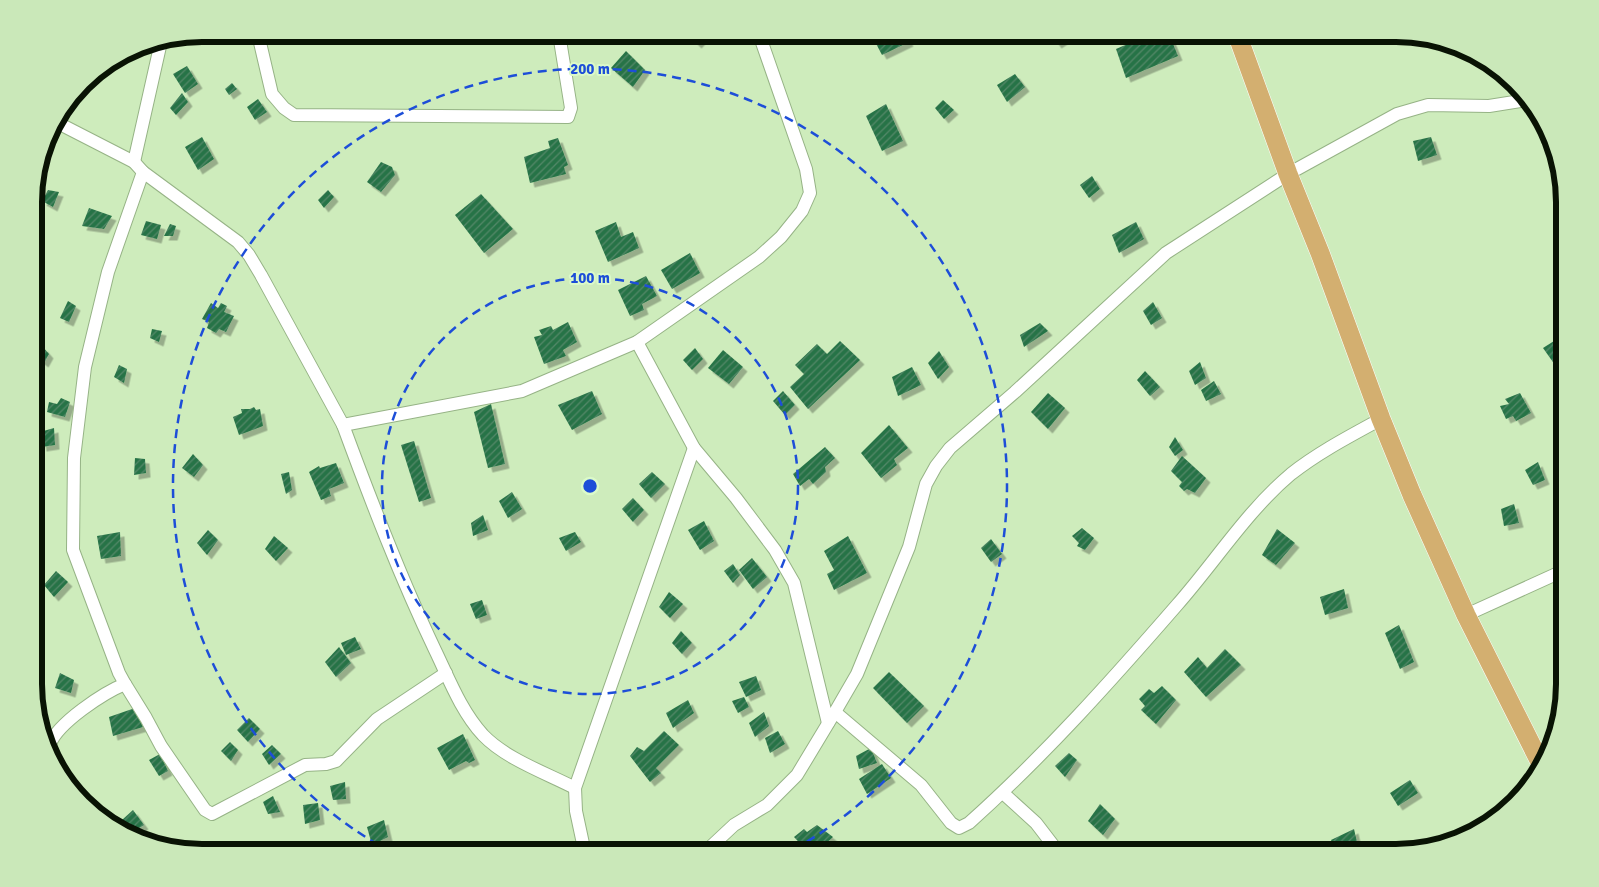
<svg xmlns="http://www.w3.org/2000/svg" width="1599" height="887" font-family="Signika,sans-serif">
<style>
.building{fill:url(#building-hatch);filter:url(#shadow)}
.lines{fill:none;stroke-linecap:round;stroke-linejoin:round}
.minor-casing{stroke:#96b386;stroke-width:14}
.primary-casing{stroke:#fff;stroke-width:20}
.minor{stroke:#fff;stroke-width:12}
.primary{stroke:#d3af70;stroke-width:19}
.ring{fill:none;stroke:#1d4ed8;stroke-width:2.5;stroke-dasharray:9 6}
.rim{fill:none;stroke:#091304;stroke-width:6}
.centre{fill:#1d4ed8;stroke:#dbfac9;stroke-width:2.5}
.ring-label{font-size:15px;text-anchor:middle;font-weight:bold;fill:#1d4ed8;stroke:#dbfac9;stroke-width:4;stroke-linejoin:round;paint-order:stroke}
</style>
<defs>
<pattern id="building-hatch" width="6" height="6" patternUnits="userSpaceOnUse" patternTransform="scale(1.25)"><rect width="6" height="6" fill="#287347"/><path d="M-1 1l2-2M0 6l6-6M5 7l2-2" fill="none" stroke="#528868"/></pattern>
<filter id="shadow"><feDropShadow dx="4.5" dy="4.5" stdDeviation="0" flood-color="#0004"/></filter>
</defs>
<rect width="100%" height="100%" fill="#ceecbc"/>
<g class="building">
<path d="M687 34H707L697 44Z"/>
<path d="M871 34H904L909 42 882 55Z"/>
<path d="M1050 34H1073L1057 44Z"/>
<path d="M1151 34H1169L1178 56 1126 78 1116 49Z"/>
<path d="M626 51 645 70 633 87 611 68Z"/>
<path d="M187 66 198 84 185 93 173 74Z"/>
<path d="M1015 74 1025 87 1007 102 997 85Z"/>
<path d="M232 83 237 89 229 95 225 89Z"/>
<path d="M182 93 188 102 176 115 170 108Z"/>
<path d="M258 99 267 112 255 120 247 107Z"/>
<path d="M943 100 954 110 944 119 935 108Z"/>
<path d="M886 104 903 141 882 151 866 116Z"/>
<path d="M1539 116 1548 142 1542 144 1536 117Z"/>
<path d="M202 137 214 159 198 170 185 147Z"/>
<path d="M1431 137 1437 155 1418 161 1413 141Z"/>
<path d="M558 138 568 165 564 167 566 174 530 183 524 157 550 148 548 141Z"/>
<path d="M381 162 392 167 395 175 381 192 367 182Z"/>
<path d="M1092 176 1100 189 1089 198 1080 185Z"/>
<path d="M48 190 59 192 53 207 42 201Z"/>
<path d="M328 190 334 197 324 208 318 200Z"/>
<path d="M481 194 513 229 484 253 455 215Z"/>
<path d="M89 208 112 216 104 229 82 226Z"/>
<path d="M146 221 161 225 157 239 141 235Z"/>
<path d="M616 222 621 237 633 232 639 248 608 262 595 231Z"/>
<path d="M1136 222 1144 239 1119 253 1112 235Z"/>
<path d="M170 224 176 226 173 236H164Z"/>
<path d="M690 253 700 273 672 289 661 270Z"/>
<path d="M646 276 657 296 642 304 644 310 630 316 618 290Z"/>
<path d="M68 301 76 306 69 322 60 318Z"/>
<path d="M1153 302 1162 318 1151 325 1143 311Z"/>
<path d="M211 303 218 308 221 303 227 306 224 312 234 316 226 332 219 329 216 333 207 328 209 322 202 319Z"/>
<path d="M568 322 577 342 563 350 566 356 544 364 534 337 542 335 539 330 551 326 553 330Z"/>
<path d="M1040 323 1048 331 1024 347 1020 335Z"/>
<path d="M152 329 162 331 159 342 150 338Z"/>
<path d="M1565 334V358L1555 365 1543 348Z"/>
<path d="M840 341 860 360 808 409 790 387 804 374 795 365 817 344 827 354Z"/>
<path d="M43 347 49 354 44 363 36 357Z"/>
<path d="M695 348 703 359 692 370 683 360Z"/>
<path d="M723 350 743 367 729 384 708 368Z"/>
<path d="M939 351 949 367 938 379 928 363Z"/>
<path d="M1200 362 1206 378 1195 385 1189 371Z"/>
<path d="M119 365 127 369 124 383 114 377Z"/>
<path d="M912 367 921 385 898 396 892 377Z"/>
<path d="M1145 371 1160 387 1150 396 1137 380Z"/>
<path d="M1214 381 1221 394 1206 401 1201 390Z"/>
<path d="M592 391 602 414 572 430 558 405Z"/>
<path d="M783 391 795 405 785 415 773 401Z"/>
<path d="M1048 393 1065 408 1048 429 1031 412Z"/>
<path d="M1520 393 1531 413 1516 421 1513 416 1506 419 1500 406 1509 404 1505 399Z"/>
<path d="M61 398 70 402 65 417 47 412 49 402 57 404Z"/>
<path d="M491 404 505 464 488 468 474 412Z"/>
<path d="M254 407 256 410 260 409 263 426 239 435 233 417 242 413 241 409H250Z"/>
<path d="M889 425 908 448 894 459 897 465 881 478 861 453Z"/>
<path d="M54 428 55 445 42 447 40 432Z"/>
<path d="M1175 437 1183 450 1175 456 1169 447Z"/>
<path d="M414 441 431 498 419 502 401 445Z"/>
<path d="M825 447 835 458 825 467 826 472 813 484 809 479 800 486 793 474Z"/>
<path d="M193 454 203 465 194 477 182 468Z"/>
<path d="M1182 456 1206 478 1195 493 1187 489 1184 491 1179 486 1182 482 1171 471Z"/>
<path d="M135 458 145 459 146 473 134 475Z"/>
<path d="M1538 462 1545 480 1533 485 1525 470Z"/>
<path d="M336 463 344 483 329 489 331 496 321 500 309 472 319 466 320 468Z"/>
<path d="M289 472 292 490 286 494 281 474Z"/>
<path d="M652 472 665 484 651 498 639 484Z"/>
<path d="M512 492 522 509 508 518 499 501Z"/>
<path d="M633 498 644 510 633 522 622 509Z"/>
<path d="M1514 504 1519 523 1504 526 1501 509Z"/>
<path d="M483 515 488 530 473 536 471 523Z"/>
<path d="M704 521 714 541 700 550 688 530Z"/>
<path d="M1082 528 1094 538 1085 550 1077 546 1079 543 1072 536Z"/>
<path d="M1277 529 1295 543 1276 565 1262 555Z"/>
<path d="M208 530 218 540 207 555 197 543Z"/>
<path d="M120 532 121 556 101 559 97 536Z"/>
<path d="M575 532 581 542 566 551 559 538Z"/>
<path d="M274 536 288 548 276 561 265 549Z"/>
<path d="M848 536 867 573 834 590 827 574 834 570 824 551Z"/>
<path d="M991 539 1002 554 991 562 981 548Z"/>
<path d="M752 558 767 577 753 589 739 570Z"/>
<path d="M733 564 740 575 733 583 724 571Z"/>
<path d="M56 571 68 582 54 597 44 585Z"/>
<path d="M1344 589 1348 608 1325 615 1320 597Z"/>
<path d="M669 592 683 604 670 618 659 607Z"/>
<path d="M482 600 487 615 476 619 470 604Z"/>
<path d="M1399 625 1414 662 1400 669 1385 633Z"/>
<path d="M681 631 692 643 682 654 672 643Z"/>
<path d="M355 637 361 649 346 655 341 643Z"/>
<path d="M339 647 351 663 336 677 325 662Z"/>
<path d="M1225 649 1241 665 1206 697 1184 672 1198 657 1207 668Z"/>
<path d="M889 672 924 706 907 723 873 688Z"/>
<path d="M60 673 74 680 71 693 55 688Z"/>
<path d="M756 676 761 690 746 697 739 682Z"/>
<path d="M1162 686 1176 700 1156 724 1141 710 1145 706 1139 699 1149 689 1154 693Z"/>
<path d="M744 697 749 707 738 713 732 701Z"/>
<path d="M688 700 694 713 673 728 666 713Z"/>
<path d="M135 708 143 727 113 736 109 717Z"/>
<path d="M764 712 769 726 755 737 749 723Z"/>
<path d="M249 718 260 729 248 742 237 730Z"/>
<path d="M664 731 679 745 656 768 661 773 650 782 630 756 637 747 644 751Z"/>
<path d="M778 731 785 744 770 753 765 738Z"/>
<path d="M463 734 475 760 469 763 466 761 449 770 437 748Z"/>
<path d="M230 742 238 750 231 761 221 751Z"/>
<path d="M272 745 281 754 269 765 262 754Z"/>
<path d="M871 748 877 763 859 769 856 756Z"/>
<path d="M1069 753 1077 760 1065 777 1055 766Z"/>
<path d="M160 754 168 771 159 776 149 760Z"/>
<path d="M882 764 891 778 867 794 859 779Z"/>
<path d="M1410 780 1418 793 1398 806 1390 793Z"/>
<path d="M345 782 346 799 333 800 330 786Z"/>
<path d="M273 796 280 812 268 814 263 802Z"/>
<path d="M318 803 320 820 305 824 303 805Z"/>
<path d="M1100 804 1115 819 1103 835 1088 821Z"/>
<path d="M133 810 144 825 131 833 122 820Z"/>
<path d="M384 820 388 837 372 845 367 827Z"/>
<path d="M817 825 833 837 823 846 827 850 824 853H809L794 837 804 829 807 832Z"/>
<path d="M1354 829 1357 842 1339 853H1336L1331 840Z"/>
<path d="M1004 844 1013 853H994Z"/>
</g>
<g class="lines">
<g class="minor-casing">
<g id="minor">
<path d="M258 34 272 94 284 108 294 115 568 117 571 108 559 34"/>
<path d="M56 122 134 162 143 172 238 242 249 255 261 275 343 425 522 391 637 342 759 257 781 237 802 211 810 193 806 169 759 34"/>
<path d="M134 162 161 42"/>
<path d="M637 342 694 448 736 498 775 550 794 583 828 723"/>
<path d="M343 425C371 501 400 577 435 650 449 679 461 711 483 735 506 759 546 773 575 788"/>
<path d="M1466 615 1565 570"/>
<path d="M125 684 146 718 161 746 205 810 212 814 305 765 326 764 336 761 377 719 446 673"/>
<path d="M835 712 921 785 951 823 959 828 969 823C1044 756 1111 681 1177 605 1215 562 1247 511 1291 474 1319 452 1350 436 1381 419"/>
<path d="M50 744C58 723 103 693 125 684L119 673 73 550 74 458 85 367 108 272 143 172"/>
<path d="M1003 793 1036 823 1059 853"/>
<path d="M585 853 576 811 575 788 694 448"/>
<path d="M704 853 734 825 767 805 797 775 835 712 857 674 909 547 926 484 936 466 950 448 1015 392 1166 253 1288 174 1397 114 1428 105 1489 106 1527 100"/>
</g>
</g>
<g class="primary-casing">
<path id="primary" d="M1237 34 1288 174 1320 253 1381 419 1412 495 1466 615 1543 768"/>
</g>
<use href="#minor" class="minor"/>
<use href="#primary" class="primary"/>
</g>
<g class="ring">
<circle cx="590" cy="486" r="208"/>
<path d="M391 852A417 417 0 1 1 789 852"/>
</g>
<path d="M0 0H1599V887H0ZM202 42H1396A160 160 0 0 1 1556 202V684A160 160 0 0 1 1396 844H202A160 160 0 0 1 42 684V202A160 160 0 0 1 202 42Z" fill="#cae8b9" fill-rule="evenodd"/>
<path class="rim" d="M202 42H1396A160 160 0 0 1 1556 202V684A160 160 0 0 1 1396 844H202A160 160 0 0 1 42 684V202A160 160 0 0 1 202 42Z"/>
<circle cx="590" cy="486" r="8" class="centre"/>
<g class="ring-label">
<text x="590" y="74">200 m</text>
<text x="590" y="283">100 m</text>
</g>
</svg>
